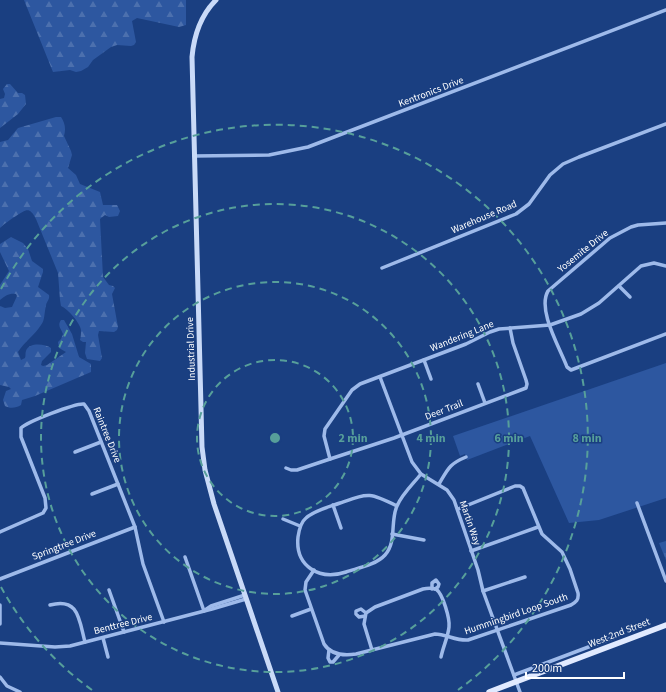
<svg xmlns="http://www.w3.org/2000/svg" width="666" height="692" font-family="'Source Sans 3',sans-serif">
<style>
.grass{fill:url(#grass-tufts)}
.forest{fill:url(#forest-firs)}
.green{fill:#2d57a0}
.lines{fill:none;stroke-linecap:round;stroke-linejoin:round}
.street{stroke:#9ebaea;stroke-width:3.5}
.secondary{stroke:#c9daf8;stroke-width:5}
.primary{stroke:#e1eaff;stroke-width:5.5}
.ring{fill:none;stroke:#579f9a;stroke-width:2;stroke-dasharray:7 5}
.labels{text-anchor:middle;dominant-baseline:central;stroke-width:3;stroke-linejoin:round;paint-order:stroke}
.street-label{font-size:10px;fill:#fff;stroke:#1a3f81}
.centre{fill:#579f9a;stroke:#1a3f81;stroke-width:2}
.ring-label{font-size:12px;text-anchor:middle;font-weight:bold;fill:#579f9a;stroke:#1a3f81;stroke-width:3;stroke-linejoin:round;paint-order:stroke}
</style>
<defs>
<pattern id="grass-tufts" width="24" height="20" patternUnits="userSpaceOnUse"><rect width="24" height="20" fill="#2d57a0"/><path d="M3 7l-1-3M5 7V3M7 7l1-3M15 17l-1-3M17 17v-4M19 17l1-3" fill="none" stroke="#4c70ae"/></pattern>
<pattern id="forest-firs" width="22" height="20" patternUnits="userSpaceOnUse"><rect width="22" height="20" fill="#2d57a0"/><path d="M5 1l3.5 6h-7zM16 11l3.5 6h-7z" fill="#4c70ae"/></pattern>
</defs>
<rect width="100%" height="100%" fill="#1a3f81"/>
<path class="grass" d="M666 541V560L659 543Z"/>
<g class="forest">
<path d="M24 0H186V25L179 27 137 18 132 21 136 42 134 45 131 46 117 45 111 47 93 60 88 67 81 71 76 72 70 70 53 72Z"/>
<path d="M7 84H10L18 93H22L25 95 26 104 18 114 0 128V99L4 98 5 94 3 89Z"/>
<path d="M56 117H61C65 123 66 129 64 136L71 151 72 155 68 168 76 175 80 184 100 192 103 205H117L120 211 118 216 109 217 105 215 100 219 103 277 109 285 113 286 115 288 112 294 118 327 117 330 114 332 99 331 98 335 102 358 100 361 87 359 85 353 86 342H83L80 340C81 337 81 333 81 330 80 323 68 309 61 306L60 300 58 273 36 219C29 206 26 210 16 216 10 220 5 223 0 228V142L8 140 18 128Z"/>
<path d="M11 237 23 243 28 249 32 261 43 269V272L38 287 49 295C50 300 46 302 46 306 44 313 45 320 41 325 35 335 24 342 18 352L21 360 25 358C26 356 25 353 26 351 29 342 45 344 51 348V352L42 361 41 365 43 366 47 365 66 352 59 348 58 342 61 339 63 334C61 328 57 326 61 320H64L72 334 79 357 91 364V372L35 396 22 400 21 405C16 408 10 409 5 406L3 400 6 391 11 389 9 387 0 385V306L5 308 12 307 17 296 16 294C9 293 5 296 0 300V285L9 271 0 252V244Z"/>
</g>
<path class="green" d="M666 363V498L599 520 569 523 530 436 467 460 465 454 460 456 453 436Z"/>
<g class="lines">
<g class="street">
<path d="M194 156 269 155 308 147 666 10"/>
<path d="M666 223 638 225 631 227 610 238 548 291C537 310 560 348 567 367L571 370 666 334"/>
<path d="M382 268 516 214 529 204 550 175 563 164 579 157 666 124"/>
<path d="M619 286 630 297"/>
<path d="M424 360 431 379"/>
<path d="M380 377 412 462 421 474 447 490 454 500 478 570 483 591 520 692"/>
<path d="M478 384 485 403"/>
<path d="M75 452 101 442"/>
<path d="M330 459 324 436 325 429 352 390 360 384 466 344 490 332 499 329 550 325 581 314 599 303 641 266 654 263 666 266"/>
<path d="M286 468 291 470H297L330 459 394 438 526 388 527 384 526 380 513 343 510 328"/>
<path d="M439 484C448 469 449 464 466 457"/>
<path d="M92 494 118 484"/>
<path d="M637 503 666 581"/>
<path d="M333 505 341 528"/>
<path d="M397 506C369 492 369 493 340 503 329 507 315 510 306 518 301 522 299 530 298 537 295 566 319 581 346 572 358 568 376 565 385 555 397 542 390 521 397 506 402 494 413 484 421 474"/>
<path d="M283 519 300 526"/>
<path d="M0 532 43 513 46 508 45 498 21 437V428C27 422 75 403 84 404L89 411 135 527 143 564 164 622"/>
<path d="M392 534 424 540"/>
<path d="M471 551 538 527"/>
<path d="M185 557 204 611"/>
<path d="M314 570 306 582 305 590 324 644C331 655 343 656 356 654L435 634C446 634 456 641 468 640L571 605C576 602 579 600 578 593L570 569 562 552 542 534 523 488 520 486H515L458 509"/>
<path d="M0 579 135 527"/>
<path d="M432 589V583L436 580 439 584 438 587 435 589"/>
<path d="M109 590 124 632"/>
<path d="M483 591 525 577"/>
<path d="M0 605V624"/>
<path d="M50 605C79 597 79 620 85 642"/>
<path d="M205 610 211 606 245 595"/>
<path d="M292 616 311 609"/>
<path d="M365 616 359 617 356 614V611L361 609 366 613"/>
<path d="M103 638 108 657"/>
<path d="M0 643 55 647 70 646 212 609 246 599"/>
<path d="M329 650 328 658 330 662H333L339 655"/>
<path d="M372 650 364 624 366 613 375 607 423 589C427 588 432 588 436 589 443 594 450 619 449 627 448 637 443 647 441 657"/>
<path d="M514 675 615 637"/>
<path d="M0 677 7 686 20 692"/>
</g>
<path class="secondary" d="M216 0C201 15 194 35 192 57L202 447 205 470 214 504 278 692"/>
<path class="primary" d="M489 692 666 625"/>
</g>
<g class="ring">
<circle cx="275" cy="438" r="78"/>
<circle cx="275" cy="438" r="156"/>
<circle cx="275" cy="438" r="234"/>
<path d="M92 690A312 312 0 0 1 1 587M1 289A312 312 0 1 1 458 690"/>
</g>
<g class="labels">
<g class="street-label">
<text transform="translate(431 92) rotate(-21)">Kentronics Drive</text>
<text transform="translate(484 217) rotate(-23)">Warehouse Road</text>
<text transform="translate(583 251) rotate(-39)">Yosemite Drive</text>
<text transform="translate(462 336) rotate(-22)">Wandering Lane</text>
<text transform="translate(191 349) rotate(-92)">Industrial Drive</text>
<text transform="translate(444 410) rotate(-21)">Deer Trail</text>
<text transform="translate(107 435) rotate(68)">Raintree Drive</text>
<text transform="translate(470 523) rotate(71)">Martin Way</text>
<text transform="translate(64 545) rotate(-21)">Springtree Drive</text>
<text transform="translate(516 614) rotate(-19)">Hummingbird Loop South</text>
<text transform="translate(123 624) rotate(-14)">Benttree Drive</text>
<text transform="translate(619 633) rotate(-21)">West 2nd Street</text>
</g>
</g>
<circle cx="275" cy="438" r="6" class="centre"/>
<g class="ring-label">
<text x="353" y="442">2 min</text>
<text x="431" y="442">4 min</text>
<text x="509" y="442">6 min</text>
<text x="587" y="442">8 min</text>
</g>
<path d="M526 672v6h98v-6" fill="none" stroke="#ffffff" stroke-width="2"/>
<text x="532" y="672" font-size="12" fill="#ffffff" stroke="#1a3f81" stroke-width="3" paint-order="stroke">200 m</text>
</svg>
